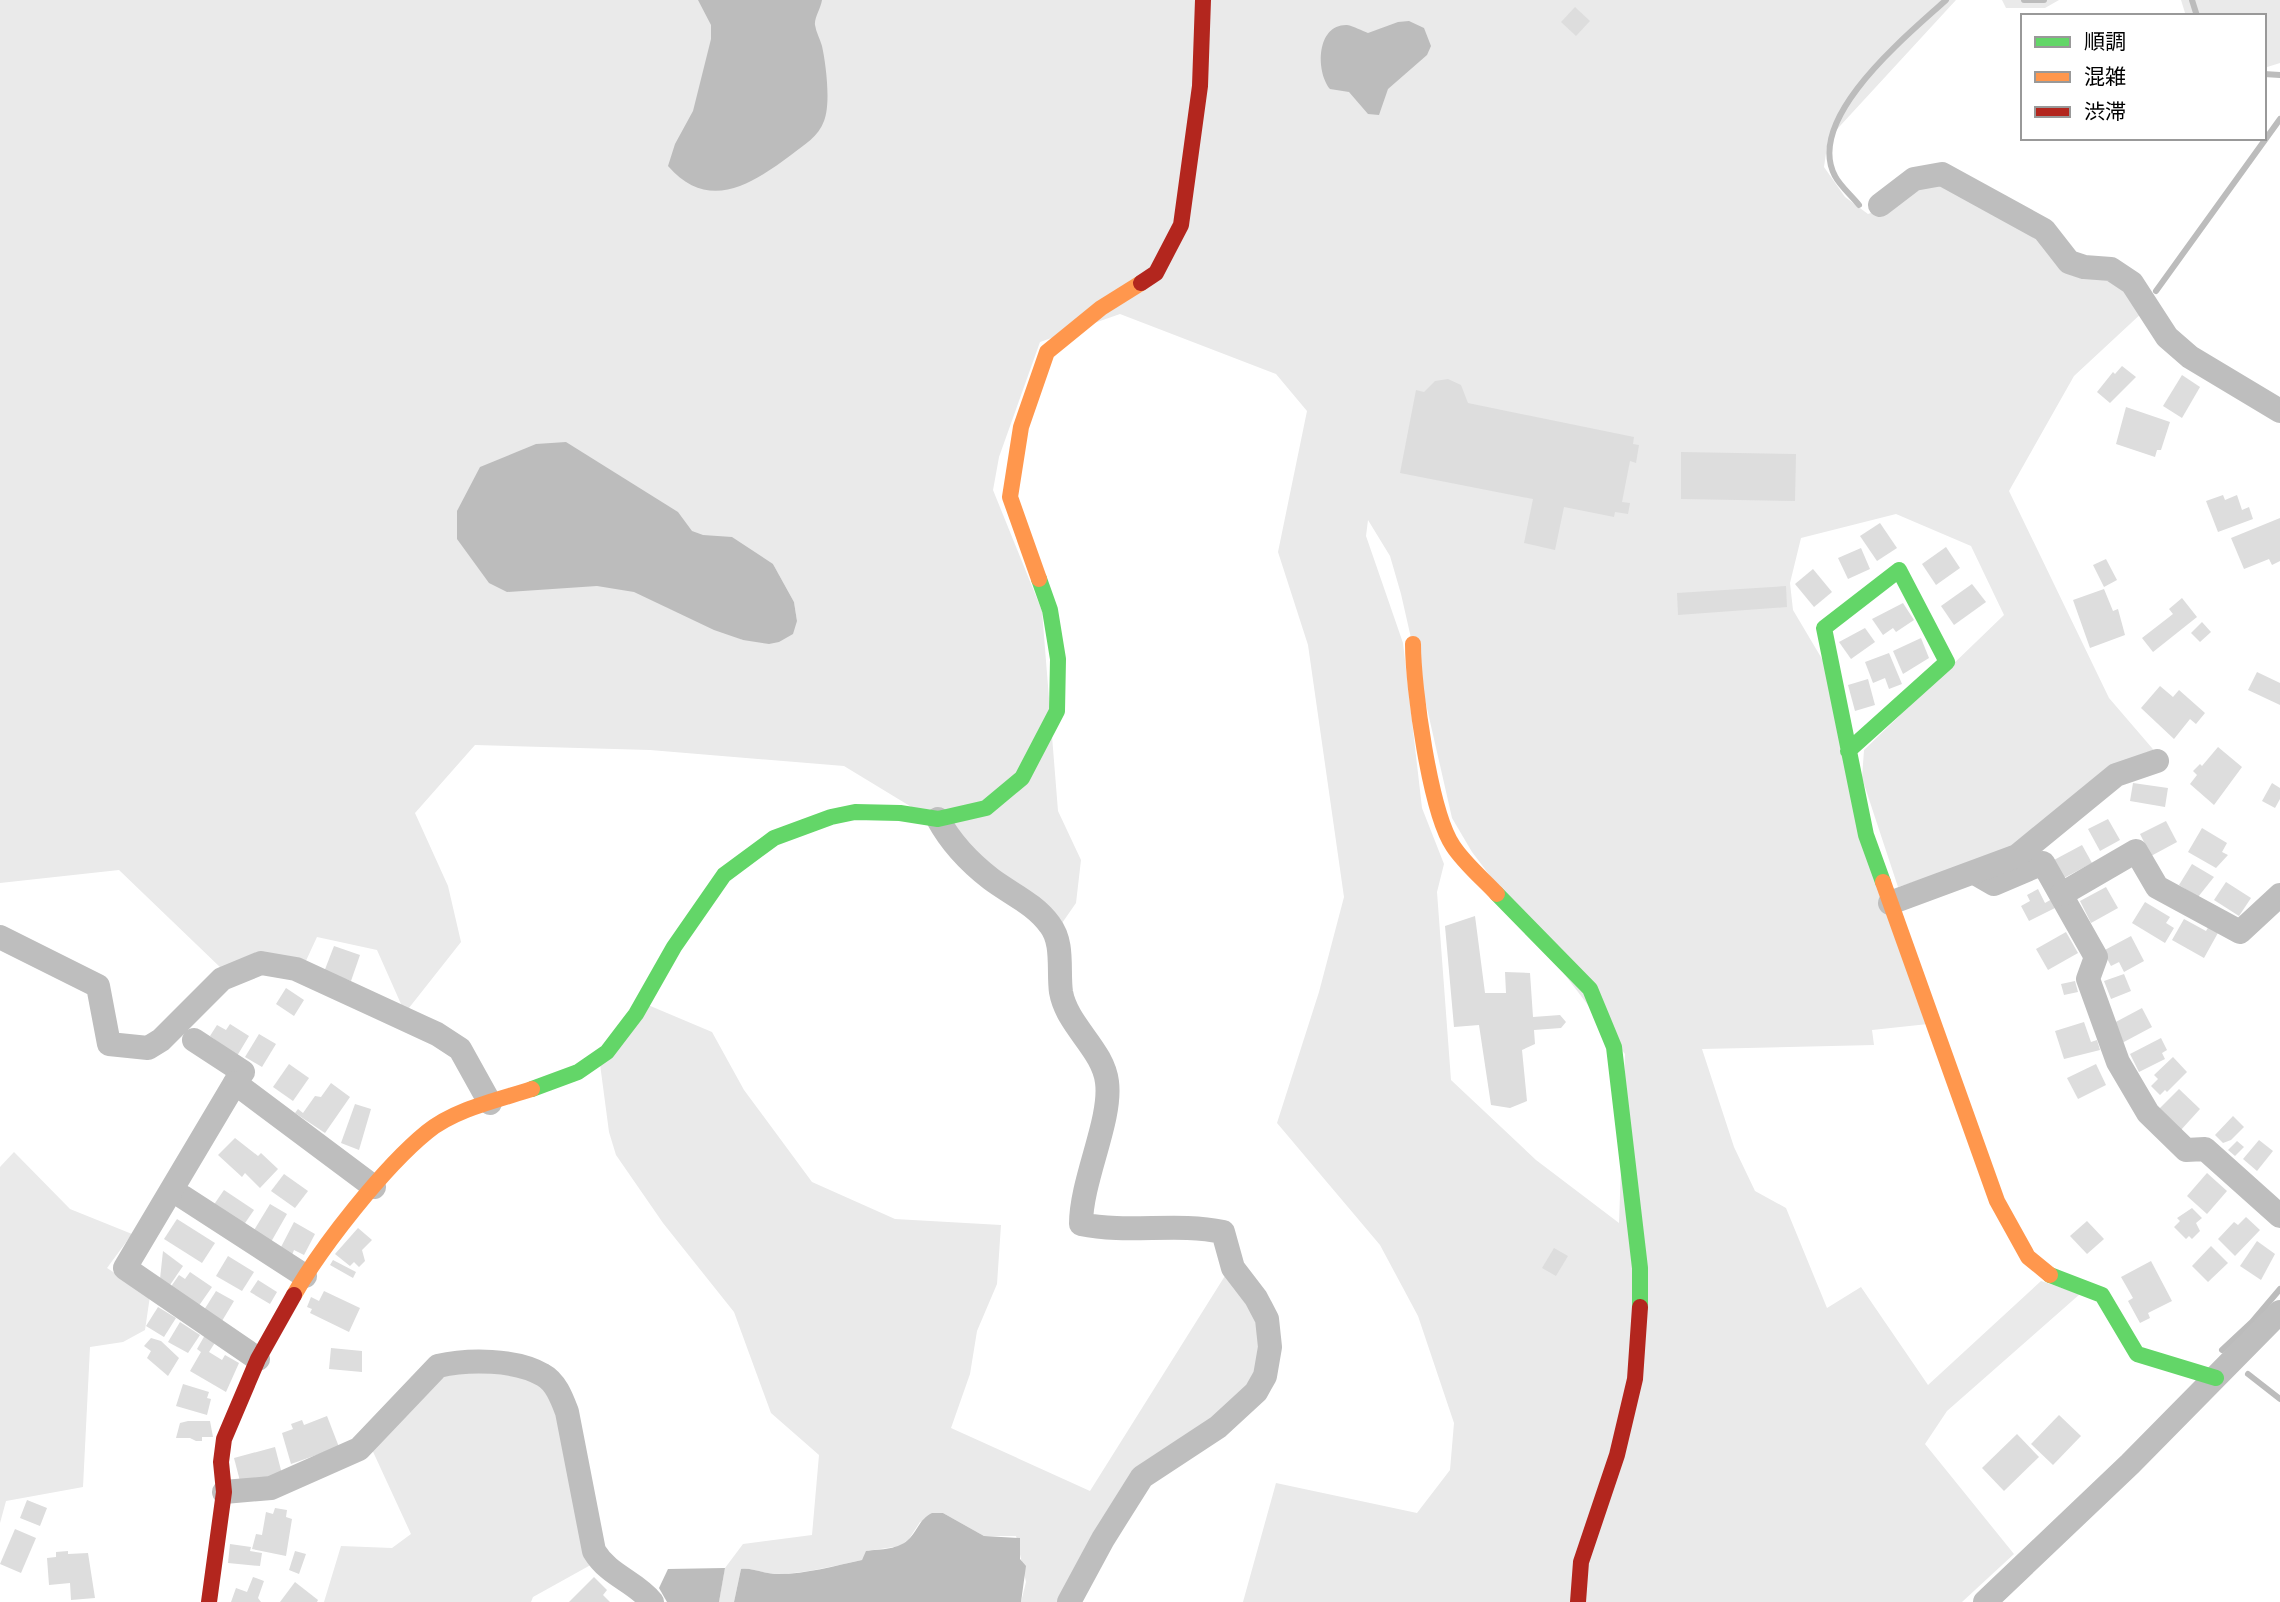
<svg xmlns="http://www.w3.org/2000/svg" width="2280" height="1602" font-family="Arial,'Noto Sans JP',sans-serif">
<style>
.green{fill:#eaeaea;fill-rule:evenodd}
.water{fill:#bcbcbc}
.lines{fill:none;stroke-linecap:round;stroke-linejoin:round}
.stream{stroke:#bcbcbc;stroke-width:6}
.building{fill:#ddd}
.street{stroke:#bebebe;stroke-width:24}
.fast{stroke:#63d668;stroke-width:16}
.slow{stroke:#ff974d;stroke-width:16}
.jam{stroke:#b3261e;stroke-width:16}
</style>
<rect width="100%" height="100%" fill="#fff"/>
<g class="green">
<path d="M0 0H1956L1828 139 1824 167 1845 197 1868 214C1895 206 1917 189 1943 179L2116 274 2144 311 2074 376 2009 491 2109 698 2158 755 2001 854 1898 887 1862 778 1864 750 2004 615 1971 546 1896 514 1801 538 1790 583 1793 610 1825 664 1928 1024 1872 1030 1874 1045 1702 1049 1734 1147 1755 1191 1786 1208 1827 1308 1861 1287 1928 1385 2041 1281 2080 1294 1947 1411 1925 1444 2014 1554 1962 1602H1243L1276 1483 1417 1513 1450 1470 1454 1423 1418 1316 1380 1245 1277 1123 1319 992 1344 897 1308 645 1278 552 1307 411 1276 374 1120 314 1040 342 999 457 993 490 1042 611 1058 811 1081 860 1076 903 1060 926 951 831 844 766 650 750 475 745 415 813 448 886 461 942 405 1013 377 950 317 937 304 965 222 969 119 870 0 883ZM1368 520 1390 556 1401 594 1452 818 1472 852 1625 1054 1619 1223 1536 1160 1451 1080 1437 892 1444 864 1422 808 1403 643 1366 536ZM773 564 794 602 797 621 743 640 666 607Z"/>
<path d="M2002 0H2059L2045 8H2006Z"/>
<path d="M2181 0H2280V63L2264 68V16H2186Z"/>
<path d="M648 1005 712 1032 744 1090 812 1182 895 1219 1001 1225 997 1284 977 1331 970 1374 951 1428 1090 1491 1228 1271 1264 1324 1250 1393 1139 1472 1062 1602H1021L1026 1582 1016 1536H984L943 1513 920 1522 909 1539 900 1546 867 1551 862 1560C834 1566 803 1574 774 1574 762 1573 753 1568 741 1569L734 1602H719L725 1568 743 1544 812 1535 819 1455 771 1413 734 1312 663 1223 616 1155 609 1132 600 1064Z"/>
<path d="M14 1152 70 1209 132 1234 107 1268 150 1296 145 1330 123 1342 90 1347 83 1487 6 1501 0 1523V1167Z"/>
<path d="M444 1370 513 1371 556 1395 596 1562 533 1597 531 1602H324L341 1546 392 1548 411 1534 369 1443Z"/>
</g>
<g class="water">
<path d="M698 0H822C821 8 814 18 815 25 816 32 820 39 822 46 826 64 831 104 824 121 819 136 804 145 791 155 752 184 709 213 668 166L675 144 693 111 711 39V25Z"/>
<path d="M1409 21 1424 28 1431 46 1427 55 1388 89 1379 115 1368 114 1349 92 1330 89C1315 70 1317 24 1347 25 1354 26 1362 31 1368 33L1398 22Z"/>
<path d="M566 442 678 512 692 531 703 535 732 537 773 564 794 602 797 621 793 634 779 642 769 644 743 640 714 630 634 592 597 586 507 592 489 583 457 539V511L480 467 536 444Z"/>
<path d="M932 1513H943L984 1536 1020 1538V1559L1026 1566 1021 1602H734L741 1569C753 1568 762 1573 774 1574 803 1575 834 1566 862 1560L866 1551C881 1549 899 1550 910 1538 918 1529 920 1519 932 1513Z"/>
<path d="M725 1568 719 1602H667L659 1588 668 1569Z"/>
</g>
<g class="lines">
<g class="stream">
<path d="M2024 0H2044"/>
<path d="M2192 0 2197 16"/>
<path d="M2264 74 2280 75"/>
<path d="M1859 205C1852 196 1840 186 1835 176 1804 118 1909 34 1946 0"/>
<path d="M2156 291 2280 119"/>
<path d="M2222 1350 2252 1322 2280 1289"/>
<path d="M2248 1374 2280 1399"/>
</g>
</g>
<g class="building">
<path d="M1575 7 1590 21 1576 36 1561 22Z"/>
<path d="M2122 366 2136 377 2110 403 2097 392 2113 372 2115 374Z"/>
<path d="M2182 375 2200 387 2182 418 2163 406Z"/>
<path d="M1448 379 1461 385 1468 403 1634 437 1633 444 1639 445 1636 463 1630 461 1622 502 1630 503 1628 514 1615 512 1614 517 1564 507 1555 550 1524 543 1533 499 1400 473 1416 390 1424 392 1435 381Z"/>
<path d="M2126 407 2170 422 2161 450H2157L2155 457 2116 444Z"/>
<path d="M1681 452 1796 454 1795 501 1681 499Z"/>
<path d="M2223 495 2225 500 2237 495 2242 510 2249 507 2253 519 2218 532 2206 501Z"/>
<path d="M2280 518V561L2272 565 2269 559 2244 569 2231 538Z"/>
<path d="M1880 523 1897 548 1877 561 1860 536Z"/>
<path d="M1946 547 1960 568 1936 585 1922 564Z"/>
<path d="M1861 548 1870 569 1848 579 1838 558Z"/>
<path d="M2106 559 2117 580 2104 587 2093 565Z"/>
<path d="M1813 569 1832 592 1814 607 1795 584Z"/>
<path d="M1972 584 1986 602 1954 625 1941 606Z"/>
<path d="M1786 586 1787 607 1678 615 1677 593Z"/>
<path d="M2104 589 2113 611 2118 609 2125 635 2090 648 2073 600Z"/>
<path d="M2182 598 2197 617 2153 652 2142 638 2173 614 2169 609Z"/>
<path d="M1903 603 1914 620 1896 632 1893 628 1883 635 1872 619Z"/>
<path d="M2202 622 2211 632 2200 642 2191 633Z"/>
<path d="M1865 628 1875 642 1851 659 1839 642Z"/>
<path d="M1921 638 1929 658 1903 674 1893 651Z"/>
<path d="M1889 653 1902 684 1889 689 1885 678 1873 683 1865 662Z"/>
<path d="M2257 672 2280 683V705L2248 690Z"/>
<path d="M1868 679 1875 705 1855 711 1848 685Z"/>
<path d="M2160 686 2173 697 2179 690 2205 713 2196 724 2190 719 2174 739 2141 708Z"/>
<path d="M2218 747 2242 767 2214 805 2190 784 2197 775 2193 771 2200 764 2202 766Z"/>
<path d="M2133 783 2168 788 2165 807 2130 801Z"/>
<path d="M2272 783 2280 788V799L2275 808 2262 801Z"/>
<path d="M2108 819 2120 840 2100 851 2088 829Z"/>
<path d="M2166 821 2177 842 2151 856 2140 834Z"/>
<path d="M2202 828 2227 843 2222 852 2228 855 2216 868 2188 852Z"/>
<path d="M2082 845 2092 863 2064 878 2054 860Z"/>
<path d="M2192 864 2214 877 2198 897 2179 885Z"/>
<path d="M2226 882 2251 898 2239 916 2214 900Z"/>
<path d="M2106 887 2118 908 2091 923 2080 901Z"/>
<path d="M2038 889 2045 903 2052 899 2057 907 2029 921 2021 906 2030 901 2027 895Z"/>
<path d="M2145 902 2170 917 2166 923 2174 928 2165 943 2132 923Z"/>
<path d="M1475 916 1485 993H1506L1505 972 1530 973 1533 1017 1560 1015 1566 1022 1561 1028 1534 1030 1535 1044 1522 1050 1527 1101 1510 1108 1491 1105 1479 1025 1454 1027 1445 926Z"/>
<path d="M2184 919 2206 931 2209 926 2219 931 2204 958 2172 940Z"/>
<path d="M2066 932 2078 953 2048 970 2036 949Z"/>
<path d="M2131 936 2144 961 2124 972 2119 962 2111 966 2103 951Z"/>
<path d="M334 946 360 955 351 981 324 972Z"/>
<path d="M2124 974 2131 991 2111 999 2104 981Z"/>
<path d="M2075 981 2078 992 2064 995 2061 984Z"/>
<path d="M286 988 304 1000 294 1016 276 1004Z"/>
<path d="M2142 1008 2152 1027 2122 1043 2112 1024Z"/>
<path d="M2084 1022 2091 1042 2097 1040 2100 1050 2064 1059 2055 1031Z"/>
<path d="M230 1024 249 1036 237 1056 210 1036 217 1025 226 1030Z"/>
<path d="M259 1034 276 1044 262 1067 245 1057Z"/>
<path d="M2161 1038 2167 1050 2162 1053 2165 1059 2139 1072 2130 1054Z"/>
<path d="M2173 1057 2187 1072 2167 1092 2165 1090 2160 1095 2151 1086 2158 1079 2154 1075Z"/>
<path d="M289 1064 309 1078 293 1101 273 1087Z"/>
<path d="M2096 1064 2106 1085 2078 1099 2067 1078Z"/>
<path d="M331 1083 350 1097 325 1133 295 1113 298 1109 303 1113 315 1096 321 1097Z"/>
<path d="M2179 1089 2200 1109 2180 1131 2158 1110Z"/>
<path d="M355 1104 371 1109 359 1150 341 1143Z"/>
<path d="M2233 1116 2244 1127 2231 1140 2223 1143 2215 1135Z"/>
<path d="M235 1138 258 1156 261 1153 278 1169 260 1188 245 1173 242 1177 218 1155Z"/>
<path d="M2259 1140 2273 1151 2257 1171 2243 1159Z"/>
<path d="M2237 1141 2244 1147 2235 1156 2228 1150Z"/>
<path d="M2207 1173 2227 1191 2207 1214 2187 1196Z"/>
<path d="M284 1174 308 1191 295 1208 271 1191Z"/>
<path d="M224 1190 254 1210 243 1226 213 1206Z"/>
<path d="M270 1204 287 1214 271 1242 253 1232Z"/>
<path d="M2192 1208 2202 1218 2196 1223 2200 1231 2192 1239 2189 1236 2186 1239 2174 1227 2180 1221 2177 1218Z"/>
<path d="M2246 1217 2260 1230 2235 1256 2218 1239 2234 1222 2238 1225Z"/>
<path d="M177 1219 215 1243 202 1263 164 1239Z"/>
<path d="M2087 1221 2104 1239 2087 1254 2070 1236Z"/>
<path d="M294 1222 315 1234 304 1255 294 1250 292 1255 280 1249Z"/>
<path d="M358 1228 372 1240 362 1250 365 1261 359 1267 354 1262 350 1266 335 1254Z"/>
<path d="M2257 1241 2275 1254 2261 1280 2240 1266Z"/>
<path d="M2211 1246 2228 1263 2208 1282 2192 1266Z"/>
<path d="M1554 1248 1568 1256 1556 1276 1542 1268Z"/>
<path d="M163 1251 183 1266 170 1285 160 1279Z"/>
<path d="M228 1256 254 1272 242 1291 216 1276Z"/>
<path d="M333 1260 356 1272 353 1278 330 1265Z"/>
<path d="M2151 1261 2172 1301 2148 1313 2150 1318 2140 1323 2128 1301 2133 1298 2121 1277Z"/>
<path d="M190 1272 212 1287 198 1307 170 1288 179 1275 185 1279Z"/>
<path d="M258 1280 277 1292 270 1304 250 1292Z"/>
<path d="M216 1291 234 1301 222 1321 204 1310Z"/>
<path d="M324 1291 360 1308 349 1332 310 1313 312 1309 307 1307 311 1297 319 1301Z"/>
<path d="M158 1307 176 1318 164 1337 146 1326Z"/>
<path d="M180 1322 200 1335 188 1353 168 1342Z"/>
<path d="M205 1335 216 1341 209 1352 222 1360 225 1355 239 1363 226 1392 190 1371 201 1352 197 1349Z"/>
<path d="M151 1338 161 1341 179 1358 168 1376 147 1358 151 1351 144 1346Z"/>
<path d="M331 1348 362 1351V1372L329 1369Z"/>
<path d="M183 1384 209 1392 207 1398 211 1399 207 1415 176 1406Z"/>
<path d="M2059 1415 2081 1436 2053 1465 2031 1444Z"/>
<path d="M327 1416 339 1447 291 1464 282 1433 293 1429 291 1424 302 1420 304 1425Z"/>
<path d="M188 1421H210L213 1437H202V1441H196L190 1438H176L180 1423Z"/>
<path d="M2017 1434 2039 1457 2004 1491 1982 1468Z"/>
<path d="M275 1447 282 1474 241 1485 234 1458Z"/>
<path d="M27 1500 47 1508 40 1526 20 1518Z"/>
<path d="M275 1508 287 1510 286 1517 292 1519 286 1556 252 1549 256 1534 262 1535 266 1512 273 1514Z"/>
<path d="M15 1529 36 1538 21 1573 0 1564Z"/>
<path d="M230 1544 251 1547 250 1551 262 1553 260 1566 228 1563Z"/>
<path d="M68 1551V1554L88 1553 95 1598 71 1600 70 1583 49 1585 47 1558 56 1557V1552Z"/>
<path d="M295 1551 306 1554 299 1574 289 1570Z"/>
<path d="M253 1577 264 1581 258 1598 261 1602H231L236 1588 247 1592Z"/>
<path d="M594 1577 607 1590 603 1595 610 1602H569Z"/>
<path d="M295 1582 318 1600 317 1602H280Z"/>
</g>
<g class="lines">
<g class="street">
<path d="M1880 205 1914 179 1942 174 2044 230 2069 262 2084 267 2111 269 2132 283 2167 337 2190 357 2280 411"/>
<path d="M938 819C951 843 969 862 991 879 1011 894 1035 904 1050 925 1064 943 1058 971 1061 992 1067 1026 1103 1049 1107 1082 1112 1120 1081 1180 1081 1224 1128 1234 1176 1222 1223 1232L1233 1268 1256 1298 1267 1319 1270 1347 1265 1376 1256 1392 1218 1427 1142 1477 1103 1539 1069 1602"/>
<path d="M1975 873 1994 884 2043 863 2096 957 2088 979 2118 1062 2148 1113 2186 1150 2205 1149 2280 1216"/>
<path d="M2062 894 2136 851 2157 887 2240 932 2280 895"/>
<path d="M1890 903 2017 856 2116 775 2157 761"/>
<path d="M0 937 98 986 109 1044 148 1048 161 1040 222 979 261 963 296 969 437 1034 460 1049 490 1103"/>
<path d="M194 1040 243 1072 235 1083"/>
<path d="M183 1197 305 1276"/>
<path d="M258 1359 125 1268 235 1083 374 1187"/>
<path d="M224 1492 271 1488 359 1449 438 1366C468 1359 516 1359 543 1375 556 1382 562 1399 567 1412L594 1551C609 1576 635 1581 652 1602"/>
<path d="M1985 1602 2130 1464 2280 1312"/>
</g>
<g class="fast">
<path d="M1848 751 1947 662 1899 570 1824 628 1866 835 1883 882"/>
<path d="M1497 894 1590 989 1614 1047 1640 1268V1307"/>
<path d="M532 1089 578 1072 607 1052 636 1014 674 947 724 875 774 838 831 817 855 812 900 813 938 819 986 808 1022 778 1057 711 1058 659 1050 610 1039 579"/>
<path d="M2050 1275 2102 1295 2137 1354 2216 1378"/>
</g>
<g class="slow">
<path d="M1039 579 1010 497 1021 427 1047 352 1101 308 1141 283"/>
<path d="M1413 644C1413 687 1430 812 1453 846 1464 863 1483 879 1497 894"/>
<path d="M1883 882 1997 1201 2028 1257 2050 1275"/>
<path d="M294 1295C321 1247 384 1167 427 1132 455 1109 498 1100 532 1089"/>
</g>
<g class="jam">
<path d="M1141 283 1156 273 1181 225 1200 86 1203 0"/>
<path d="M209 1602 224 1492 221 1462 224 1439 258 1359 294 1295"/>
<path d="M1578 1602 1581 1562 1617 1455 1635 1379 1640 1307"/>
</g>
</g>
<rect x="2021" y="14" width="245" height="126" fill="#ffffff" stroke="#999999" stroke-width="2"/>
<rect x="2035" y="37" width="35" height="10" fill="#63d668" stroke="#999999" stroke-width="2"/>
<text x="2084" y="49" font-size="21" fill="#000000">順調</text>
<rect x="2035" y="72" width="35" height="10" fill="#ff974d" stroke="#999999" stroke-width="2"/>
<text x="2084" y="84" font-size="21" fill="#000000">混雑</text>
<rect x="2035" y="107" width="35" height="10" fill="#b3261e" stroke="#999999" stroke-width="2"/>
<text x="2084" y="119" font-size="21" fill="#000000">渋滞</text>
</svg>
